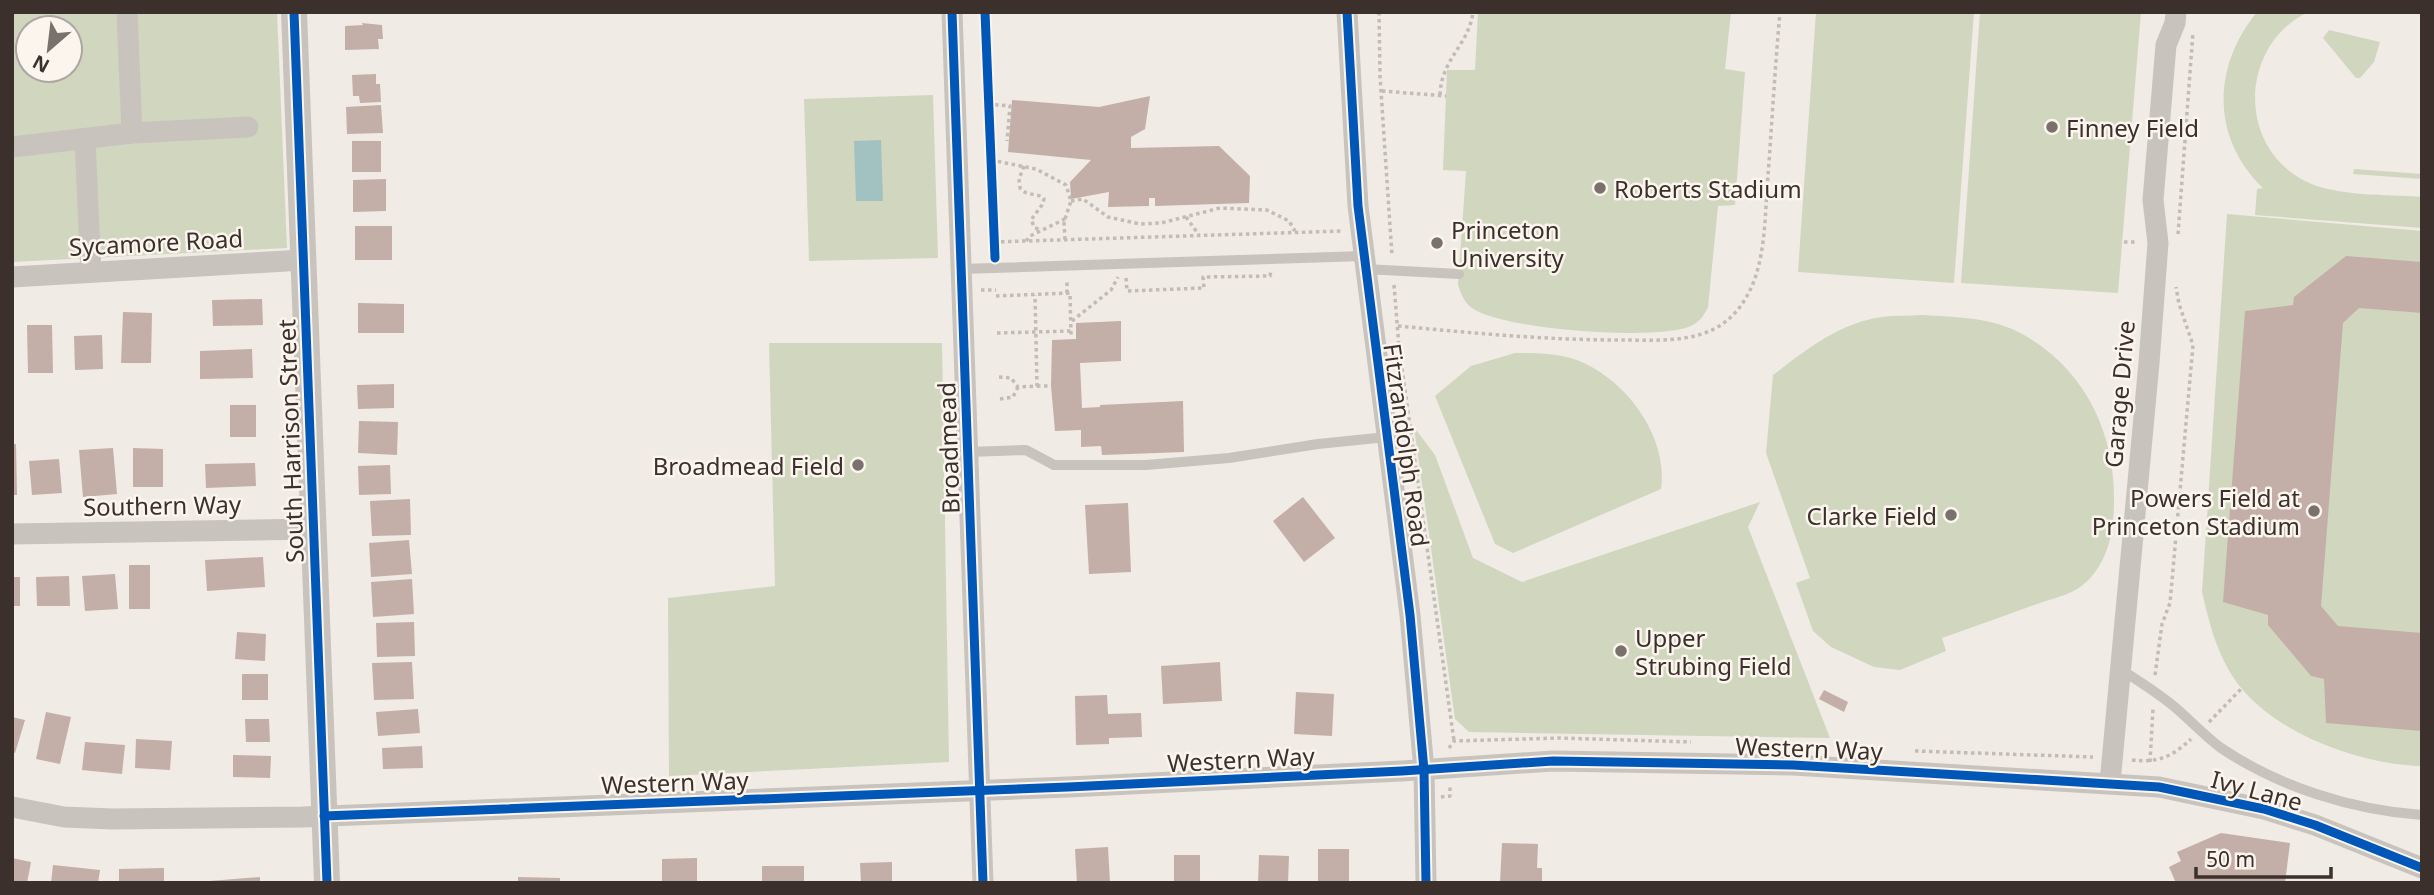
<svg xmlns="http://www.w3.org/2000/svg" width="2434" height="895" font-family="'Noto Sans',sans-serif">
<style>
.green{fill:#d1d6bf;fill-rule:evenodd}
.water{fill:#a1c2c1}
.building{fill:#c3afa7}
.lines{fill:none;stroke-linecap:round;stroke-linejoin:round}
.path{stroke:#c2bbb6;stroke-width:3.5;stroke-dasharray:3.5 3.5;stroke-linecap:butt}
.service{stroke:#c9c3be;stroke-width:10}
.minor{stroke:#c9c3be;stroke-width:21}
.tertiary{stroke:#c9c3be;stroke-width:26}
.cycleway-casing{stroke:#fbf5ee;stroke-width:13}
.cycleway{stroke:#0057b8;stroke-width:9}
.poi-dot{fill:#7a716c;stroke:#fbf5ee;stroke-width:2.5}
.labels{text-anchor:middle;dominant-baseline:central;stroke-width:5;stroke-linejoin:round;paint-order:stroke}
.poi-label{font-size:24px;fill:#3b302b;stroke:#fbf5ee;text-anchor:start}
.street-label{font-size:24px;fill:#3b302b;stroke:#fbf5ee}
</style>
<rect width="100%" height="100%" fill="#f0ebe5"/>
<g class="green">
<path d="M12 12H277L287 248 12 262ZM28 28H70V70H28Z"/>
<path d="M1478 12H1731L1725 69 1745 72 1735 205 1718 206 1708 307C1704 315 1700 322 1691 326 1656 341 1502 330 1472 308 1464 302 1461 294 1458 285L1466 171 1443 170 1447 70H1475Z"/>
<path d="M1816 12H1974L1954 283 1798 272Z"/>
<path d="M1980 12H2141L2118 293 1961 283Z"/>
<path d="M2257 12H2308C2240 45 2236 146 2305 181 2336 197 2387 194 2422 197V228L2255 215 2257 189 2263 188C2211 138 2212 67 2257 12Z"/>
<path d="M2329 30 2380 42 2374 62 2360 78H2356L2323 38Z"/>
<path d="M933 95 938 258 809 261 804 99Z"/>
<path d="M2354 169 2422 174V179L2353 174Z"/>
<path d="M2227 214 2422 231V766C2359 765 2269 732 2233 677 2216 651 2209 622 2202 592Z"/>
<path d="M1921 315C1956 317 1993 317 2024 335 2092 374 2120 446 2113 521 2111 546 2100 575 2077 589 2066 596 2050 599 2037 604 2006 615 1974 627 1942 638L1946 651 1900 670 1874 667 1831 647 1813 631 1796 583 1810 578 1766 453 1773 375C1806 350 1839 323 1882 317 1895 315 1908 316 1921 315Z"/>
<path d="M769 343H942L949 762 669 776 668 598 775 586Z"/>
<path d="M1515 353C1538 353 1562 353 1584 363 1629 384 1668 438 1661 489L1513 553 1495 544 1435 396 1471 366Z"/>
<path d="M1414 427 1435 455 1473 558 1522 582 1760 502 1748 527 1830 738 1469 732 1455 719Z"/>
</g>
<path class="water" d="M881 140 883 201H856L854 141Z"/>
<g class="building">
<path d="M362 23 382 25 383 39H378L379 49 345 50V26L363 25Z"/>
<path d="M376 74V84H380L381 102 360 103 359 96H353L352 75Z"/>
<path d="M1150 96 1145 129 1131 137V148L1219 146 1250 176 1249 203 1155 206V198H1149V206L1108 207 1109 192 1071 199 1070 182 1091 160 1008 152 1012 100 1099 107Z"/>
<path d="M381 105 383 133 347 134 346 107Z"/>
<rect x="352" y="141" width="29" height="31"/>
<path d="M386 179V211L353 212V180Z"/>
<rect x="355" y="226" width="37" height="34"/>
<path d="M2346 256 2422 262V313L2359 308 2343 323 2321 606 2338 626 2422 633V731L2326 723 2324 679 2311 676 2268 625V615L2223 602 2245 311 2293 305 2294 297Z"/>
<path d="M262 299 263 325 213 326 212 300Z"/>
<path d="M358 303 404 304V333H358Z"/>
<path d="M123 312 152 313 151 363H121Z"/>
<path d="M1121 321V361L1080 363 1082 408 1100 407V405L1183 401 1184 452 1102 455 1101 446 1081 447V430L1055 431 1051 386 1052 340 1076 339V323Z"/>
<path d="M27 325H52L53 373H28Z"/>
<path d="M102 335 103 369 75 370 74 336Z"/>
<path d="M252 349 253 378 200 379V351Z"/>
<path d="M394 384V408L358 409 357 385Z"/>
<rect x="230" y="405" width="26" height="32"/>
<path d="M359 421 398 422 397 455 358 453Z"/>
<path d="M12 444H16L17 495H12Z"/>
<path d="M113 448 117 494 83 497 79 450Z"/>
<path d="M133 448 163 449V487H133Z"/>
<path d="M59 459 62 493 32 495 29 461Z"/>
<path d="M255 463 256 486 206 488 205 464Z"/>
<path d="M390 465 391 494 359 495 358 466Z"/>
<path d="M1303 497 1335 538 1304 562 1273 521Z"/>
<path d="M410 499 411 535 372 536 370 501Z"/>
<path d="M1128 503 1131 572 1089 574 1085 505Z"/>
<path d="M409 540 412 574 371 577 369 543Z"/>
<path d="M263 557 265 587 207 591 205 560Z"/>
<rect x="129" y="565" width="21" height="44"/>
<path d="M115 574 118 609 85 611 82 576Z"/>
<path d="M69 576 70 606H37L36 577Z"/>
<rect x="12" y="577" width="8" height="29"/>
<path d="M412 579 414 614 373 617 371 582Z"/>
<path d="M414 622 415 656 377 657 376 623Z"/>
<path d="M237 632 266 634 265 661 235 659Z"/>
<path d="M412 662 414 699 374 700 372 663Z"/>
<path d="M1220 662 1222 701 1163 704 1161 666Z"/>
<rect x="242" y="674" width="26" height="26"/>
<path d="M1824 690 1848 702 1844 712 1819 699Z"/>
<path d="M1296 692 1334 694 1332 736 1294 734Z"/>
<path d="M1107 695 1108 714 1141 713 1142 737 1109 738V744L1076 745 1075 696Z"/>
<path d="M418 709 420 733 378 736 376 712Z"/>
<path d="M46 712 71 717 60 764 36 759Z"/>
<path d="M12 717 25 720 15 753 12 752Z"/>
<path d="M245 719H269L270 742H246Z"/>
<path d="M136 739 172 741 170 770 135 768Z"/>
<path d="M85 742 125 745 122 774 82 770Z"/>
<path d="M422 746 423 768 383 769 382 748Z"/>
<path d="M233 755 271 756 270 778 233 777Z"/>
<path d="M2221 833 2290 843 2285 883H2176L2169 867 2181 861 2177 852Z"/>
<path d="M1502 843 1538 844 1537 868H1542V881L1500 883Z"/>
<path d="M1108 847 1110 883H1077L1075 849Z"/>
<rect x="1318" y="849" width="31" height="34"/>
<rect x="1174" y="855" width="26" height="28"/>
<path d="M1259 855 1289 856 1288 883H1258Z"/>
<path d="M12 858 31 862 27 883H12Z"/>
<path d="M697 858V883H662V859Z"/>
<path d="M892 862V883H861L860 863Z"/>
<path d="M53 865 100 870 98 883H51Z"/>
<rect x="762" y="866" width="42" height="17"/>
<path d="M164 868V883H119V869Z"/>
<path d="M260 877V883H209V881Z"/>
<path d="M518 877 560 878V883H518Z"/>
</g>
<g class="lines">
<g class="path">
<path d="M985 12 995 255"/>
<path d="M1379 12 1380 76 1392 256"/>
<path d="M1382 91 1446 96"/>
<path d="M1440 95C1441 59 1469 45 1473 12"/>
<path d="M988 104 1010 106 1007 141"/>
<path d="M991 160 1036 169 1066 185 1071 201 1064 222 1065 240"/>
<path d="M1024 166 1019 179 1020 188C1027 197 1038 192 1044 199L1042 205 1031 220 1035 228 1042 230"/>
<path d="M1071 201 1083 199 1108 217 1140 224 1161 223 1220 208 1267 210 1289 221 1295 231"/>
<path d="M1186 217 1199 235"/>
<path d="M2178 234 2193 32"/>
<path d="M1026 241 1030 236 1065 219"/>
<path d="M994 242 1342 231"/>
<path d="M2124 242H2138"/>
<path d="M1126 278 1127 291 1204 288 1203 277 1270 276 1271 271"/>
<path d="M1394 285 1399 347 1454 741"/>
<path d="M981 290H996"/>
<path d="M1067 293V280"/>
<path d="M996 296 1070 293 1071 336"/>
<path d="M1072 321 1111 290 1118 277"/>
<path d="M1398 326C1472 333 1546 340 1620 340 1650 340 1686 343 1714 329 1732 320 1744 304 1752 286 1766 253 1765 211 1768 176 1772 122 1775 67 1780 12"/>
<path d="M997 333 1071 331"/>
<path d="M999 377 1011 378 1018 387 1037 386 1035 295"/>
<path d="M1037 386H1051"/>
<path d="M1000 399 1013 397 1018 387"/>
<path d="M2155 675 2162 624 2170 603 2193 345 2179 304 2176 287"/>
<path d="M2209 722 2242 688"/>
<path d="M1449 748 1454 741 1560 738 1691 742"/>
<path d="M1915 751 2093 757"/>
<path d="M2132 760C2158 763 2172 757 2191 739"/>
<path d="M2150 762 2153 708"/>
<path d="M1441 797 1450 796V785"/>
</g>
<g class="service">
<path d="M961 269 1364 256"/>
<path d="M1365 269 1459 274"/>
<path d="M968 452 1026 450 1054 465H1146L1229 458 1318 444 1387 437"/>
<path d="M2120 669C2140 682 2160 694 2177 709 2192 722 2205 736 2221 748 2279 787 2352 810 2422 815"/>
</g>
<g class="minor">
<path d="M127 12 132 133"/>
<path d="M952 12 983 883"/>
<path d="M1347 12 1358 206 1410 615 1424 770 1426 883"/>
<path d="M85 139 91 272"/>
<path d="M12 147 132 133 248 127"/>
<path d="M12 277 303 260"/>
<path d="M12 534 313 529"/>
<path d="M2110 783 2149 363 2158 243 2153 200 2166 45 2175 23 2176 12"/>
<path d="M12 807 64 817 112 819 303 817 1068 787 1402 771 1553 761 1793 765 2159 787 2264 809 2315 825 2422 868"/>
</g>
<path class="tertiary" d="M294 12 327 883"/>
<g class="cycleway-casing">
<g id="cycleway">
<path d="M294 12 327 883"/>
<path d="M952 12 983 883"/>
<path d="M985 12 995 258"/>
<path d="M1347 12 1358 206 1410 615 1424 770 1426 883"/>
<path d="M324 816 1068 787 1402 771 1553 761 1793 765 2159 787 2264 809 2315 825 2422 868"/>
</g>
</g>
<use href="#cycleway" class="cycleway"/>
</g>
<g class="poi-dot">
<circle cx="2052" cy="127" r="7"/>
<circle cx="1600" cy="188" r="7"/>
<circle cx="1437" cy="243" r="7"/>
<circle cx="858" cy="465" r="7"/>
<circle cx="2314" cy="511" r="7"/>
<circle cx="1951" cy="515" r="7"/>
<circle cx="1621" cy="651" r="7"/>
</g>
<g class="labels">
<g class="poi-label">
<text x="2066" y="127">Finney Field</text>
<text x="1614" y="188">Roberts Stadium</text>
<text x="1451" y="229">Princeton<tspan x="1451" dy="28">University</tspan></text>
<text x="844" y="465" text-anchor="end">Broadmead Field</text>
<text x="2300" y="497" text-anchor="end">Powers Field at<tspan x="2300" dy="28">Princeton Stadium</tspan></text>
<text x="1937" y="515" text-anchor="end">Clarke Field</text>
<text x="1635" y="637">Upper<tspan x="1635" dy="28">Strubing Field</tspan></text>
</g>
<g class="street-label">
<text transform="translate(156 242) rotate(-3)">Sycamore Road</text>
<text transform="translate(2119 394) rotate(-85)">Garage Drive</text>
<text transform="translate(290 441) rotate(-92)">South Harrison Street</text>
<text transform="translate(1407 445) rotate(82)">Fitzrandolph Road</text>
<text transform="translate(948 448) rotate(-92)">Broadmead</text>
<text transform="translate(162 505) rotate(-1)">Southern Way</text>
<text transform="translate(1809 748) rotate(2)">Western Way</text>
<text transform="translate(1241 759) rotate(-3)">Western Way</text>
<text transform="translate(675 782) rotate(-2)">Western Way</text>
<text transform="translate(2257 790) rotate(15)">Ivy Lane</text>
</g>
</g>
<rect width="2434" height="895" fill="none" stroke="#3b302b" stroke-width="28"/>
<g transform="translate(49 49) rotate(208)"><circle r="33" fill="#fbf5ee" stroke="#aea6a0" stroke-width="2"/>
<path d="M0-5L12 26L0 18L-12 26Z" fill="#7a716c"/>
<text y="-10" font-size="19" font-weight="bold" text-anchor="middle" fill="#3b302b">N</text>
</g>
<path d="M2196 867v10h135v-10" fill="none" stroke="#3b302b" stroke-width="3.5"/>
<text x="2206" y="867" font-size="21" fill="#3b302b" stroke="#fbf5ee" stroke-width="5" paint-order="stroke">50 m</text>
</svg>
